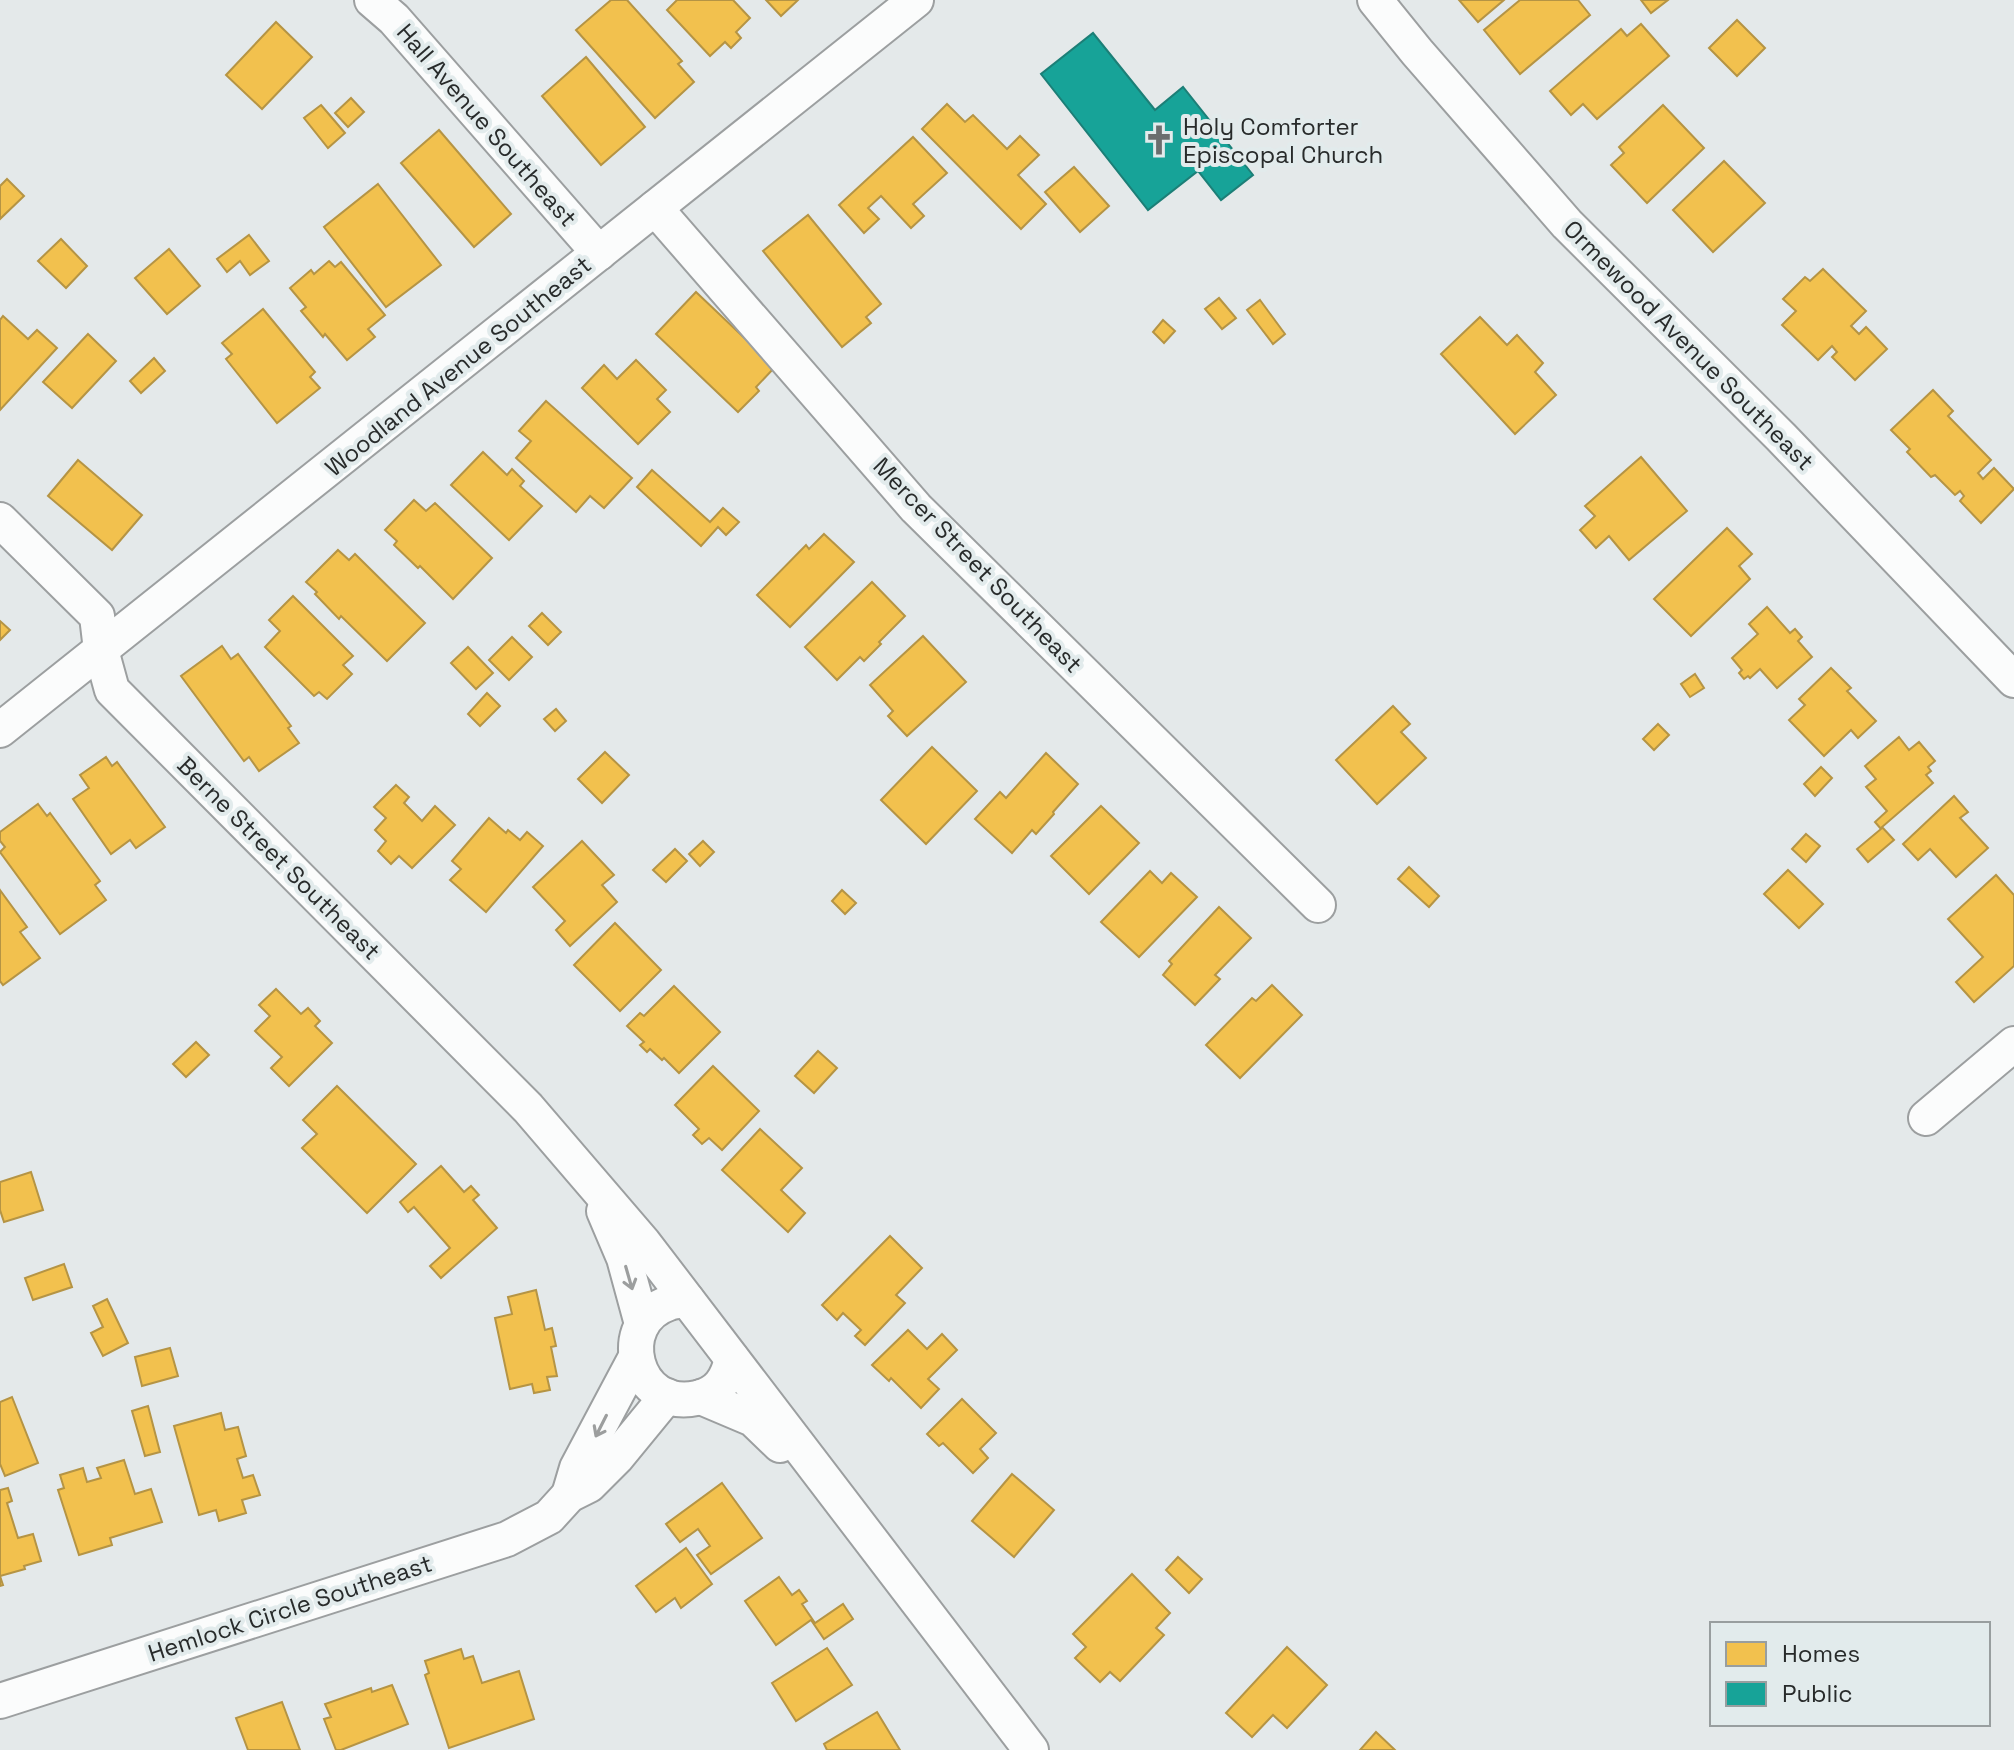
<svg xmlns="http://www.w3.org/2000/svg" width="2014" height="1750" font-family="'Space Grotesk',sans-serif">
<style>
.homes{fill:#f2c14e;stroke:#b59444;stroke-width:2}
.public{fill:#17a398;stroke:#1c7f77;stroke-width:2}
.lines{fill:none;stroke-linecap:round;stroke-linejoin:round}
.street-casing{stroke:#9c9fa0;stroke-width:38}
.street{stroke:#fbfcfc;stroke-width:34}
.oneway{stroke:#9c9e9e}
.labels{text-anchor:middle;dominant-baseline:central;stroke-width:8;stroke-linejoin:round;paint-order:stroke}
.street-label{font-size:24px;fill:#282b2b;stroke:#e2ebec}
.poi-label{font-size:24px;fill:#282b2b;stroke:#e2ebec;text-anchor:start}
</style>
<rect width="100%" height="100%" fill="#e4e9ea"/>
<g class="homes">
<path d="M611 0H627L682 61 678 64 694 82 655 118 576 30Z"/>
<path d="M677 0H733L750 18 736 32 741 38 731 48 725 42 710 56 667 10Z"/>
<path d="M766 0H798L781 16Z"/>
<path d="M1459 0H1504L1478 22Z"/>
<path d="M1520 0H1578L1590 15 1520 74 1484 30Z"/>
<path d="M1641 0H1668L1651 13Z"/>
<path d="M1737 20 1765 48 1737 76 1709 48Z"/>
<path d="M276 22 312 57 262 109 226 75Z"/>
<path d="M1641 24 1669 56 1597 119 1583 104 1571 115 1550 91 1621 29 1627 36Z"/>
<path d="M586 57 645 127 601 165 542 96Z"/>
<path d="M351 98 364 112 348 127 335 113Z"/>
<path d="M947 104 965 122 973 115 1007 149 1020 136 1039 155 1018 175 1046 204 1021 229 922 129Z"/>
<path d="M321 105 345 133 328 148 304 118Z"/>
<path d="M1663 105 1704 148 1647 203 1611 165 1624 153 1619 147Z"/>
<path d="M439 130 511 214 474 247 401 163Z"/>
<path d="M913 137 947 173 913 204 924 216 911 228 881 196 868 208 879 219 864 233 839 205Z"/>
<path d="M1724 161 1765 203 1713 252 1673 210Z"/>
<path d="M1074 167 1109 206 1080 232 1045 192Z"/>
<path d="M7 179 24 196 0 219V186Z"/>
<path d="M378 184 441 265 386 307 324 227Z"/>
<path d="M808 215 881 304 866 317 871 323 842 347 763 251Z"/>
<path d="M249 235 269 261 250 275 240 261 227 272 217 259Z"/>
<path d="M61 239 87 266 66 288 38 261Z"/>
<path d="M169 249 200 286 167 314 135 278Z"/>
<path d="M329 261 335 267 341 262 385 315 368 329 375 337 347 360 325 334 323 337 301 311 306 307 290 288 311 270 314 274Z"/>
<path d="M1823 269 1866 311 1851 326 1859 334 1866 327 1887 349 1855 380 1832 357 1837 352 1832 346 1818 360 1782 325 1796 311 1783 299 1805 277 1810 281Z"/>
<path d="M696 292 775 367 756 387 759 391 738 412 656 334Z"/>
<path d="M1219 298 1236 318 1222 329 1205 309Z"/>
<path d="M1260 300 1285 334 1273 344 1247 310Z"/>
<path d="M263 309 315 372 310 377 320 388 277 423 226 359 232 354 222 343Z"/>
<path d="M3 316 28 339 37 330 57 348 0 410V320Z"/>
<path d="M1480 317 1507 345 1517 335 1543 363 1535 372 1556 395 1515 434 1441 354Z"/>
<path d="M1163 320 1175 331 1164 343 1153 332Z"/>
<path d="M88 334 116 361 72 408 43 382Z"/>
<path d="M154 358 165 371 141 393 130 381Z"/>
<path d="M636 360 666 390 657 399 670 412 638 444 582 388 604 365 617 379Z"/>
<path d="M1933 390 1953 411 1948 416 1991 460 1978 473 1983 479 1994 468 2014 489 1981 523 1960 501 1964 496 1960 491 1955 495 1935 475 1931 477 1907 452 1910 449 1891 430Z"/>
<path d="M546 401 632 478 604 508 590 496 576 512 516 458 531 441 519 431Z"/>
<path d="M483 452 507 475 512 469 524 481 520 486 542 506 509 540 451 485Z"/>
<path d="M1641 457 1687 511 1629 560 1609 536 1596 548 1580 530 1595 516 1585 506Z"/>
<path d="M78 460 142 515 112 550 48 496Z"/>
<path d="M652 470 710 522 723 508 739 522 726 535 718 527 701 546 637 487Z"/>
<path d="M414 500 426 511 435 503 492 558 453 599 420 566 418 568 394 545 397 541 385 530Z"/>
<path d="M1727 528 1752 554 1739 566 1750 579 1691 636 1654 599Z"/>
<path d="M824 534 854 562 790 627 757 595 806 545 809 549Z"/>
<path d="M338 550 349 560 355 554 425 623 387 661 341 616 339 619 315 594 317 592 306 582Z"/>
<path d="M872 582 905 616 879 642 881 644 864 661 860 657 837 680 805 647Z"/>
<path d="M293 596 353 656 343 665 352 674 327 699 319 692 314 696 265 647 280 631 269 620Z"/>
<path d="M1767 607 1790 633 1795 629 1802 637 1798 641 1812 657 1777 688 1760 669 1750 678 1748 676 1744 679 1739 673 1742 670 1732 658 1758 634 1749 624Z"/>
<path d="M542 613 561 632 548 645 529 626Z"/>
<path d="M0 621 10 630 0 640Z"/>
<path d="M923 636 966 682 907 736 888 716 893 711 870 685Z"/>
<path d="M512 637 532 657 509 680 489 660Z"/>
<path d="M222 646 231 659 238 654 291 726 288 728 299 743 259 771 249 757 244 761 181 676Z"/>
<path d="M468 647 493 673 476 689 451 663Z"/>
<path d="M1831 668 1851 688 1847 691 1876 721 1858 738 1851 730 1824 756 1789 720 1805 705 1799 699Z"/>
<path d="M1695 674 1704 688 1690 697 1681 684Z"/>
<path d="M487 693 500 706 480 726 468 714Z"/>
<path d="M1393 706 1410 724 1401 732 1426 758 1377 804 1336 760Z"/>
<path d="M556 709 566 721 555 731 544 719Z"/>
<path d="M1658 724 1669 735 1654 750 1643 739Z"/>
<path d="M1899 737 1909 750 1919 742 1935 761 1928 767 1931 771 1926 775 1933 783 1882 827 1894 840 1868 862 1857 849 1881 829 1875 822 1887 811 1866 787 1876 779 1865 766Z"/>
<path d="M932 747 977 791 926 844 881 800Z"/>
<path d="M605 752 629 775 602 803 578 779Z"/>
<path d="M1046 753 1078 784 1053 812 1054 814 1036 834 1032 830 1012 853 975 819 1000 792 1006 798Z"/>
<path d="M106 757 112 766 117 762 165 827 136 848 130 840 111 854 73 799 89 788 80 775Z"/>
<path d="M1821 767 1832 778 1815 796 1804 784Z"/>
<path d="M396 785 409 797 404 803 422 821 435 806 455 825 412 868 399 856 391 864 378 851 386 841 375 830 386 818 374 807Z"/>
<path d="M1954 796 1968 812 1960 818 1988 848 1956 877 1930 849 1918 860 1903 844Z"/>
<path d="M38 804 47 816 50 813 100 881 95 885 106 900 60 934 0 852 5 847 0 841V832Z"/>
<path d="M1101 806 1139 843 1089 894 1051 856Z"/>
<path d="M489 818 506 833 508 830 520 840 527 832 543 846 486 912 450 880 461 869 452 861Z"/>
<path d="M1806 834 1820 846 1806 862 1792 849Z"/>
<path d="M582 841 614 875 602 885 617 902 570 946 556 930 565 921 533 887Z"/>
<path d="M703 841 714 852 700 866 689 854Z"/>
<path d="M675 849 687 861 666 882 653 870Z"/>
<path d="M1409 867 1439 896 1429 907 1398 879Z"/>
<path d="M1788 870 1823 904 1799 928 1764 894Z"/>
<path d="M1150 871 1162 883 1171 873 1197 897 1139 957 1101 922Z"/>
<path d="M1996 875 2014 895V966L1974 1002 1956 982 1983 957 1948 919Z"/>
<path d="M0 890 27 927 20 932 40 958 3 985 0 981Z"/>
<path d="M842 890 856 903 845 914 832 901Z"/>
<path d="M1219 907 1251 938 1215 975 1220 979 1195 1005 1163 975 1172 964 1169 961Z"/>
<path d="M615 923 661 970 620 1011 574 965Z"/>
<path d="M1272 985 1302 1015 1240 1078 1206 1045 1252 998 1256 1001Z"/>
<path d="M674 986 720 1032 679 1073 664 1058 662 1060 650 1049 647 1052 640 1045 644 1042 627 1026 640 1013 644 1016Z"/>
<path d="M276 989 301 1014 308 1008 320 1021 315 1026 332 1043 289 1086 271 1068 282 1057 255 1031 270 1016 259 1005Z"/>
<path d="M196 1042 209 1055 186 1077 173 1064Z"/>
<path d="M818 1051 837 1068 814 1093 795 1076Z"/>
<path d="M713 1066 759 1111 722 1150 709 1138 702 1144 693 1135 699 1129 675 1105Z"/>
<path d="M337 1086 416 1164 367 1213 302 1148 317 1134 303 1120Z"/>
<path d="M760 1129 802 1168 781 1190 805 1213 788 1232 722 1170Z"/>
<path d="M441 1166 464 1192 471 1186 479 1195 473 1200 497 1228 441 1278 430 1266 450 1248 414 1207 408 1212 400 1202Z"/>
<path d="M31 1172 43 1210 4 1222 0 1210V1182Z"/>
<path d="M890 1236 922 1268 896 1295 905 1303 865 1345 855 1336 861 1330 843 1313 837 1320 822 1305Z"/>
<path d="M64 1264 72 1287 33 1300 25 1278Z"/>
<path d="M536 1290 545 1330 552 1328 556 1346 551 1347 557 1376 547 1377 550 1390 534 1393 532 1384 510 1389 495 1318 512 1314 508 1297Z"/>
<path d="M107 1299 128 1343 103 1356 91 1333 103 1327 93 1306Z"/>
<path d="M908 1330 927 1349 942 1334 957 1350 928 1379 939 1389 921 1408 891 1378 889 1381 872 1365Z"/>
<path d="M170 1348 178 1376 142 1386 135 1357Z"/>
<path d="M12 1397 38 1463 5 1476 0 1464V1402Z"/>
<path d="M962 1399 996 1433 980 1449 988 1458 973 1473 943 1443 939 1446 927 1434Z"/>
<path d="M148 1406 160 1452 145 1456 132 1411Z"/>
<path d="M221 1413 225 1430 238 1427 246 1456 237 1459 243 1478 253 1475 260 1495 242 1500 246 1513 219 1521 216 1510 199 1515 174 1426Z"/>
<path d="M124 1460 135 1494 151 1489 162 1522 110 1538 112 1545 79 1555 58 1490 64 1488 60 1475 83 1468 87 1482 101 1478 97 1468Z"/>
<path d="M1012 1474 1054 1510 1014 1557 972 1521Z"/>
<path d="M722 1483 762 1538 711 1574 697 1555 710 1546 698 1529 680 1542 666 1524Z"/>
<path d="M8 1488 12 1501 7 1503 18 1538 33 1534 41 1561 24 1566 25 1569 0 1576 3 1585 0 1586V1490Z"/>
<path d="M686 1548 712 1584 681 1608 675 1598 656 1612 636 1586Z"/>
<path d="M1178 1557 1202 1579 1189 1593 1166 1570Z"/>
<path d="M1132 1574 1170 1613 1156 1628 1164 1635 1120 1681 1110 1672 1100 1682 1075 1658 1086 1647 1073 1634Z"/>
<path d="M779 1577 792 1595 799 1590 807 1601 802 1604 815 1623 843 1604 853 1619 824 1639 811 1620 776 1645 745 1601Z"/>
<path d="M1287 1647 1327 1685 1287 1728 1273 1715 1252 1737 1226 1713Z"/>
<path d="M827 1648 852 1685 796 1721 772 1683Z"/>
<path d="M461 1649 464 1659 473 1656 482 1683 519 1671 534 1719 449 1748 425 1675 429 1673 425 1661Z"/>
<path d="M392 1685 408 1724 341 1750H336L324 1719 331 1717 325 1704 371 1688 372 1692Z"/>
<path d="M282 1702 300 1750H248L236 1718Z"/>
<path d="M877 1712 900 1750H827L824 1744Z"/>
<path d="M1376 1732 1395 1750H1360Z"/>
</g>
<path class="public" d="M1093 33 1155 110 1183 87 1253 175 1221 200 1198 171 1148 210 1041 74Z"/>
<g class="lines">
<g class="street-casing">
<g id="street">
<path d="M372 0 394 19 599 253"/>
<path d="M1375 0 1417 52 1567 224 1781 437 2014 680"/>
<path d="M655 208 916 508 1318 905"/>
<path d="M0 520 97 616 101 650 112 690 528 1108 643 1242 1031 1750"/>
<path d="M0 730 916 0"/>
<path d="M1926 1118 2014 1044"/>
<path d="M604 1211 624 1258 642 1324"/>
<path d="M687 1300C682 1301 674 1301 669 1303 612 1322 634 1412 697 1398 719 1393 727 1379 732 1359"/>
<path d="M701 1397 753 1419 780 1445"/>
<path d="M569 1495 577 1468 636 1357"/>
<path d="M0 1701 507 1539 549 1517 569 1495 589 1485 617 1457 667 1396"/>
</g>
</g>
<use href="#street" class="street"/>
</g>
<defs><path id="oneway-shaft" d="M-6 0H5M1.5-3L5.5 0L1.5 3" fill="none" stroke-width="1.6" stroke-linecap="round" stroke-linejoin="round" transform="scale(2)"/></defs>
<g class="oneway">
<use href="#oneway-shaft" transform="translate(629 1278) rotate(74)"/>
<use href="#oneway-shaft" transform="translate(601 1426) rotate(117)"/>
</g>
<defs>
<g id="church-bare" transform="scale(2.4)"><path d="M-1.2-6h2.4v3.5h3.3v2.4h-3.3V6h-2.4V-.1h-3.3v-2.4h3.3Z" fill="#6a6e6e" stroke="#e2ebec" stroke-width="2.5" paint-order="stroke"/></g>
</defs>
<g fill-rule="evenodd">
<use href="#church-bare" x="1159" y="140"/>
</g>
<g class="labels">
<g class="street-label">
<text transform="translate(487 125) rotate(49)">Hall Avenue Southeast</text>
<text transform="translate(1689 345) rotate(45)">Ormewood Avenue Southeast</text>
<text transform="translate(458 366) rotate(-39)">Woodland Avenue Southeast</text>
<text transform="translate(978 565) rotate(46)">Mercer Street Southeast</text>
<text transform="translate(279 858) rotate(45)">Berne Street Southeast</text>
<text transform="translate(290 1608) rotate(-18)">Hemlock Circle Southeast</text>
</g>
<g class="poi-label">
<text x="1183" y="126">Holy Comforter<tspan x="1183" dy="28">Episcopal Church</tspan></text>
</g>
</g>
<rect x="1710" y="1622" width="280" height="104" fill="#e2ebec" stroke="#989e9f" stroke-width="2"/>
<rect x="1726" y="1642" width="40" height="24" fill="#f2c14e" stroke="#989e9f" stroke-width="2"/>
<text x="1782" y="1662" font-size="24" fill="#282b2b">Homes</text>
<rect x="1726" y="1682" width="40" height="24" fill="#17a398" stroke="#989e9f" stroke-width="2"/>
<text x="1782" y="1702" font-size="24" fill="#282b2b">Public</text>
</svg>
